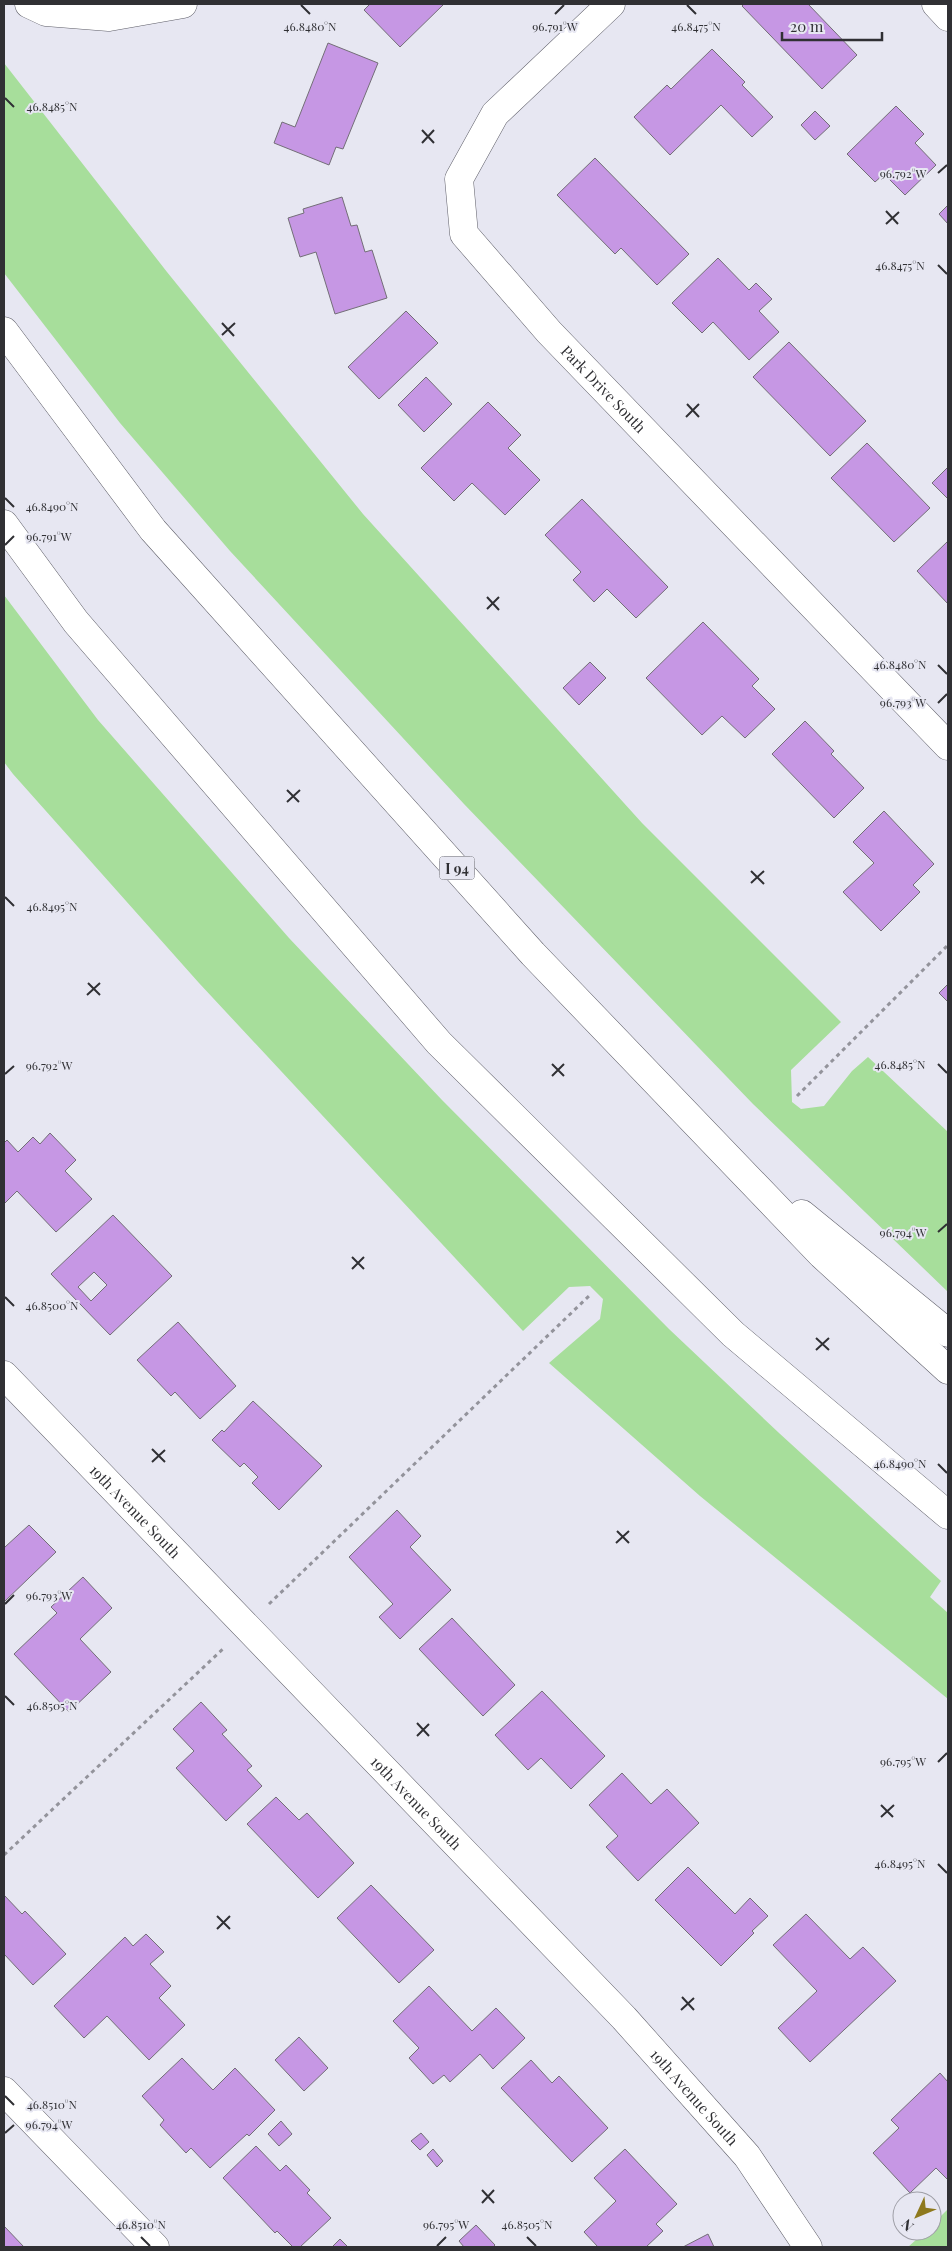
<svg xmlns="http://www.w3.org/2000/svg" width="952" height="2251" font-family="'Playfair Display',serif">
<style>
.green{fill:#a7de9b}
.building{fill:#c697e4;stroke:#736e77;fill-rule:evenodd}
.lines{fill:none;stroke-linecap:round;stroke-linejoin:round}
.minor-casing{stroke:#5e5e68;stroke-width:29}
.highway-casing{stroke:#5e5e68;stroke-width:29}
.path{stroke:#93939b;stroke-width:3;stroke-dasharray:4 4;stroke-linecap:butt}
.minor{stroke:#fff;stroke-width:28}
.highway{stroke:#fff;stroke-width:28}
.ticks{fill:none;stroke:#303034;stroke-width:2}
.labels{text-anchor:middle;dominant-baseline:central;stroke-width:4;stroke-linejoin:round;paint-order:stroke}
.shield{fill:#e7e7f2;stroke:#67676d;stroke-width:1}
.shield-label{font-size:14px;font-weight:bold;fill:#303034}
.street-label{font-size:15px;fill:#303034;stroke:#e7e7f2}
.ticks-label{font-size:12px;text-anchor:middle;fill:#303034;stroke:#e7e7f2;stroke-width:4;stroke-linejoin:round;paint-order:stroke}
</style>
<rect width="100%" height="100%" fill="#e7e7f2"/>
<g class="green">
<path d="M4 63 167 272 363 514 642 823 841 1022 791 1070 792 1102 801 1109 824 1106 852 1071 868 1057 948 1132V1292L753 1104 464 804 230 551 120 423 4 273Z"/>
<path d="M4 595 98 720 289 938 442 1100 669 1329 779 1433 941 1581 930 1597 948 1613V1699L700 1496 549 1363 600 1319 603 1299 590 1286 569 1287 523 1331 199 983 13 774 4 762Z"/>
<path d="M948 2209V2247H908L926 2231H932V2225Z"/>
</g>
<g class="building">
<path d="M370 4H444L400 47 364 10Z"/>
<path d="M744 4H808L857 55 822 89 742 6Z"/>
<path d="M328 43 378 63 343 149 336 147 329 165 274 143 282 122 295 127Z"/>
<path d="M712 49 745 82 742 85 773 117 752 137 721 105 670 155 634 117 667 85 671 89Z"/>
<path d="M896 106 924 134 915 143 936 165 905 195 884 174 875 182 847 154Z"/>
<path d="M815 111 830 126 815 140 801 125Z"/>
<path d="M595 158 689 254 657 285 621 248 615 254 557 195Z"/>
<path d="M342 197 351 226 357 225 365 252 372 250 387 298 335 314 316 252 300 257 288 218 304 213 303 209Z"/>
<path d="M948 205V224L939 214Z"/>
<path d="M718 258 749 290 756 283 772 299 759 311 779 332 749 360 713 322 702 333 672 303Z"/>
<path d="M406 311 438 343 379 399 348 367Z"/>
<path d="M789 342 866 421 830 456 753 377Z"/>
<path d="M426 377 452 404 424 432 398 405Z"/>
<path d="M488 402 521 435 508 448 540 480 505 515 472 483 454 501 421 468Z"/>
<path d="M867 443 930 508 894 542 831 478Z"/>
<path d="M948 467V499L932 483Z"/>
<path d="M582 499 668 587 636 618 607 589 594 602 573 580 581 572 545 535Z"/>
<path d="M948 541V604L917 571Z"/>
<path d="M703 622 759 679 752 686 775 709 745 738 722 716 702 735 646 678Z"/>
<path d="M590 662 606 678 579 705 563 688Z"/>
<path d="M805 721 834 751 831 754 864 788 834 818 772 754Z"/>
<path d="M884 811 934 864 913 885 920 892 881 931 843 892 874 863 853 842Z"/>
<path d="M948 984V1002L939 993Z"/>
<path d="M50 1133 76 1160 65 1171 92 1199 56 1232 17 1191 4 1204V1143L7 1140 18 1152 33 1137 40 1144Z"/>
<path d="M113 1215 172 1276 110 1335 51 1274ZM94 1272 107 1285 91 1301 78 1287Z"/>
<path d="M178 1322 236 1386 200 1419 175 1392 171 1396 137 1360Z"/>
<path d="M253 1401 322 1466 279 1510 252 1483 258 1477 244 1463 240 1467 212 1440 222 1430 224 1432Z"/>
<path d="M397 1510 421 1536 410 1547 451 1590 400 1639 379 1617 393 1604 349 1557Z"/>
<path d="M29 1525 56 1552 4 1602V1546L5 1547Z"/>
<path d="M83 1577 112 1608 80 1639 111 1672 69 1712 14 1654 57 1613 51 1607Z"/>
<path d="M452 1618 515 1685 483 1716 419 1649Z"/>
<path d="M542 1691 605 1756 571 1789 541 1758 528 1770 495 1735Z"/>
<path d="M201 1702 227 1730 222 1734 252 1766 247 1770 262 1786 226 1821 176 1768 194 1751 173 1729Z"/>
<path d="M622 1773 651 1804 667 1789 699 1823 638 1881 606 1847 618 1836 589 1805Z"/>
<path d="M276 1797 299 1820 307 1813 354 1863 318 1898 247 1824Z"/>
<path d="M688 1867 735 1914 750 1898 768 1916 752 1931 754 1933 721 1966 655 1900Z"/>
<path d="M371 1885 434 1950 399 1983 337 1918Z"/>
<path d="M4 1895 22 1914 25 1911 66 1954 33 1985 4 1954Z"/>
<path d="M806 1914 850 1959 863 1947 896 1981 810 2062 778 2028 817 1991 773 1945Z"/>
<path d="M146 1934 164 1952 150 1964 171 1986 159 1998 185 2025 149 2060 107 2016 84 2038 54 2006 125 1937 133 1946Z"/>
<path d="M429 1986 472 2031 496 2008 525 2038 493 2069 480 2054 450 2082 444 2075 433 2084 409 2058 419 2048 393 2021Z"/>
<path d="M299 2037 328 2068 304 2091 275 2060Z"/>
<path d="M182 2058 213 2090 235 2068 275 2110 249 2136 247 2134 210 2168 191 2148 186 2153 160 2125 164 2120 142 2096Z"/>
<path d="M531 2060 552 2083 559 2076 608 2128 572 2162 501 2088Z"/>
<path d="M940 2073 948 2082V2180L936 2168 910 2193 873 2153 899 2128 891 2120Z"/>
<path d="M281 2121 292 2134 279 2146 268 2134Z"/>
<path d="M421 2133 429 2142 420 2150 411 2141Z"/>
<path d="M256 2146 280 2171 286 2165 310 2190 307 2193 331 2218 300 2247H293L277 2231 275 2233 223 2178Z"/>
<path d="M433 2149 443 2161 437 2167 427 2155Z"/>
<path d="M625 2149 677 2204 656 2224 663 2231 646 2247H598L584 2232 616 2201 594 2178Z"/>
<path d="M476 2225 495 2245 493 2247H464L459 2241Z"/>
<path d="M4 2226 24 2247H4Z"/>
<path d="M708 2234 714 2247H683Z"/>
<path d="M340 2239 348 2247H332Z"/>
</g>
<g class="lines">
<g class="minor-casing">
<g id="minor">
<path d="M29 4 46 12 109 17 183 4"/>
<path id="s1" d="M611 4 495 114 459 179 464 234 549 332 948 746"/>
<path d="M936 4 948 17"/>
<path id="s2" d="M4 1375 624 2018 747 2156 808 2247"/>
<path d="M4 2091 155 2247"/>
</g>
</g>
<g class="highway-casing">
<g id="highway">
<path d="M4 331 153 530 533 954 822 1255 948 1370"/>
<path d="M4 524 76 622 439 1043 733 1334 948 1515"/>
<path d="M802 1214 948 1333"/>
</g>
</g>
<g class="path">
<path d="M797 1096 948 945"/>
<path d="M269 1604 591 1294"/>
<path d="M4 1855 225 1647"/>
</g>
<use href="#minor" class="minor"/>
<use href="#highway" class="highway"/>
</g>
<path class="ticks" d="M301 5 310 14M687 5 696 14M555 14 564 5M5 98 14 107M422 130 434 143M422 143 434 130M938 173 947 165M886 211 898 224M886 224 899 212M938 265 947 274M222 323 234 336M222 335 235 323M687 404 699 417M686 417 699 404M5 498 14 507M5 545 14 536M487 597 499 610M487 609 499 597M938 665 947 674M938 703 947 694M287 790 299 802M287 802 300 790M751 871 764 884M751 883 764 871M5 897 14 906M88 983 100 995M87 995 100 983M552 1064 564 1076M938 1064 947 1073M5 1074 14 1066M552 1076 564 1064M938 1232 947 1224M352 1257 364 1269M352 1269 364 1257M5 1297 14 1306M816 1338 829 1350M816 1350 829 1338M152 1449 165 1462M152 1462 165 1450M938 1464 947 1473M617 1531 629 1543M616 1543 629 1531M5 1604 14 1595M5 1696 14 1705M417 1723 429 1736M417 1736 429 1724M938 1762 947 1753M881 1805 893 1817M881 1817 894 1805M938 1864 947 1873M217 1916 230 1929M217 1929 230 1916M682 1997 694 2010M681 2010 694 1998M5 2096 14 2105M5 2133 14 2125M482 2190 494 2203M482 2203 494 2190M141 2237 150 2246M527 2237 536 2246M437 2246 446 2237"/>
<g class="labels">
<rect class="shield" x="439.5" y="856.5" width="35" height="23" rx="4"/>
<g class="shield-label">
<text x="457" y="868">I 94</text>
</g>
<g class="street-label">
<text stroke="none"><textPath href="#s1" startOffset="498">Park Drive South</textPath></text>
<text stroke="none"><textPath href="#s2" startOffset="189">19th Avenue South</textPath></text>
<text stroke="none"><textPath href="#s2" startOffset="594">19th Avenue South</textPath></text>
<text stroke="none"><textPath href="#s2" startOffset="999">19th Avenue South</textPath></text>
</g>
</g>
<g class="ticks-label">
<text x="555" y="31">96.791°W</text>
<text x="310" y="31">46.8480°N</text>
<text x="696" y="31">46.8475°N</text>
<text x="52" y="111">46.8485°N</text>
<text x="903" y="178">96.792°W</text>
<text x="900" y="270">46.8475°N</text>
<text x="52" y="511">46.8490°N</text>
<text x="49" y="541">96.791°W</text>
<text x="900" y="669">46.8480°N</text>
<text x="903" y="707">96.793°W</text>
<text x="52" y="911">46.8495°N</text>
<text x="900" y="1069">46.8485°N</text>
<text x="49" y="1070">96.792°W</text>
<text x="903" y="1237">96.794°W</text>
<text x="52" y="1310">46.8500°N</text>
<text x="900" y="1468">46.8490°N</text>
<text x="49" y="1600">96.793°W</text>
<text x="52" y="1710">46.8505°N</text>
<text x="903" y="1766">96.795°W</text>
<text x="900" y="1868">46.8495°N</text>
<text x="52" y="2109">46.8510°N</text>
<text x="49" y="2129">96.794°W</text>
<text x="141" y="2229">46.8510°N</text>
<text x="527" y="2229">46.8505°N</text>
<text x="446" y="2229">96.795°W</text>
</g>
<rect width="952" height="2251" fill="none" stroke="#303034" stroke-width="10"/>
<g transform="translate(917 2216) rotate(226)"><circle r="24" fill="#e7e7f2" stroke="#9e9ea6"/>
<path d="M0-4L9 19L0 12L-9 19Z" fill="#8e791e"/>
<text y="-8" font-size="14" font-weight="bold" text-anchor="middle" fill="#303034">N</text>
</g>
<path d="M782 32v8h100v-8" fill="none" stroke="#303034" stroke-width="2.5"/>
<text x="790" y="32" font-size="15" fill="#303034" stroke="#e7e7f2" stroke-width="4" paint-order="stroke">20 m</text>
</svg>
